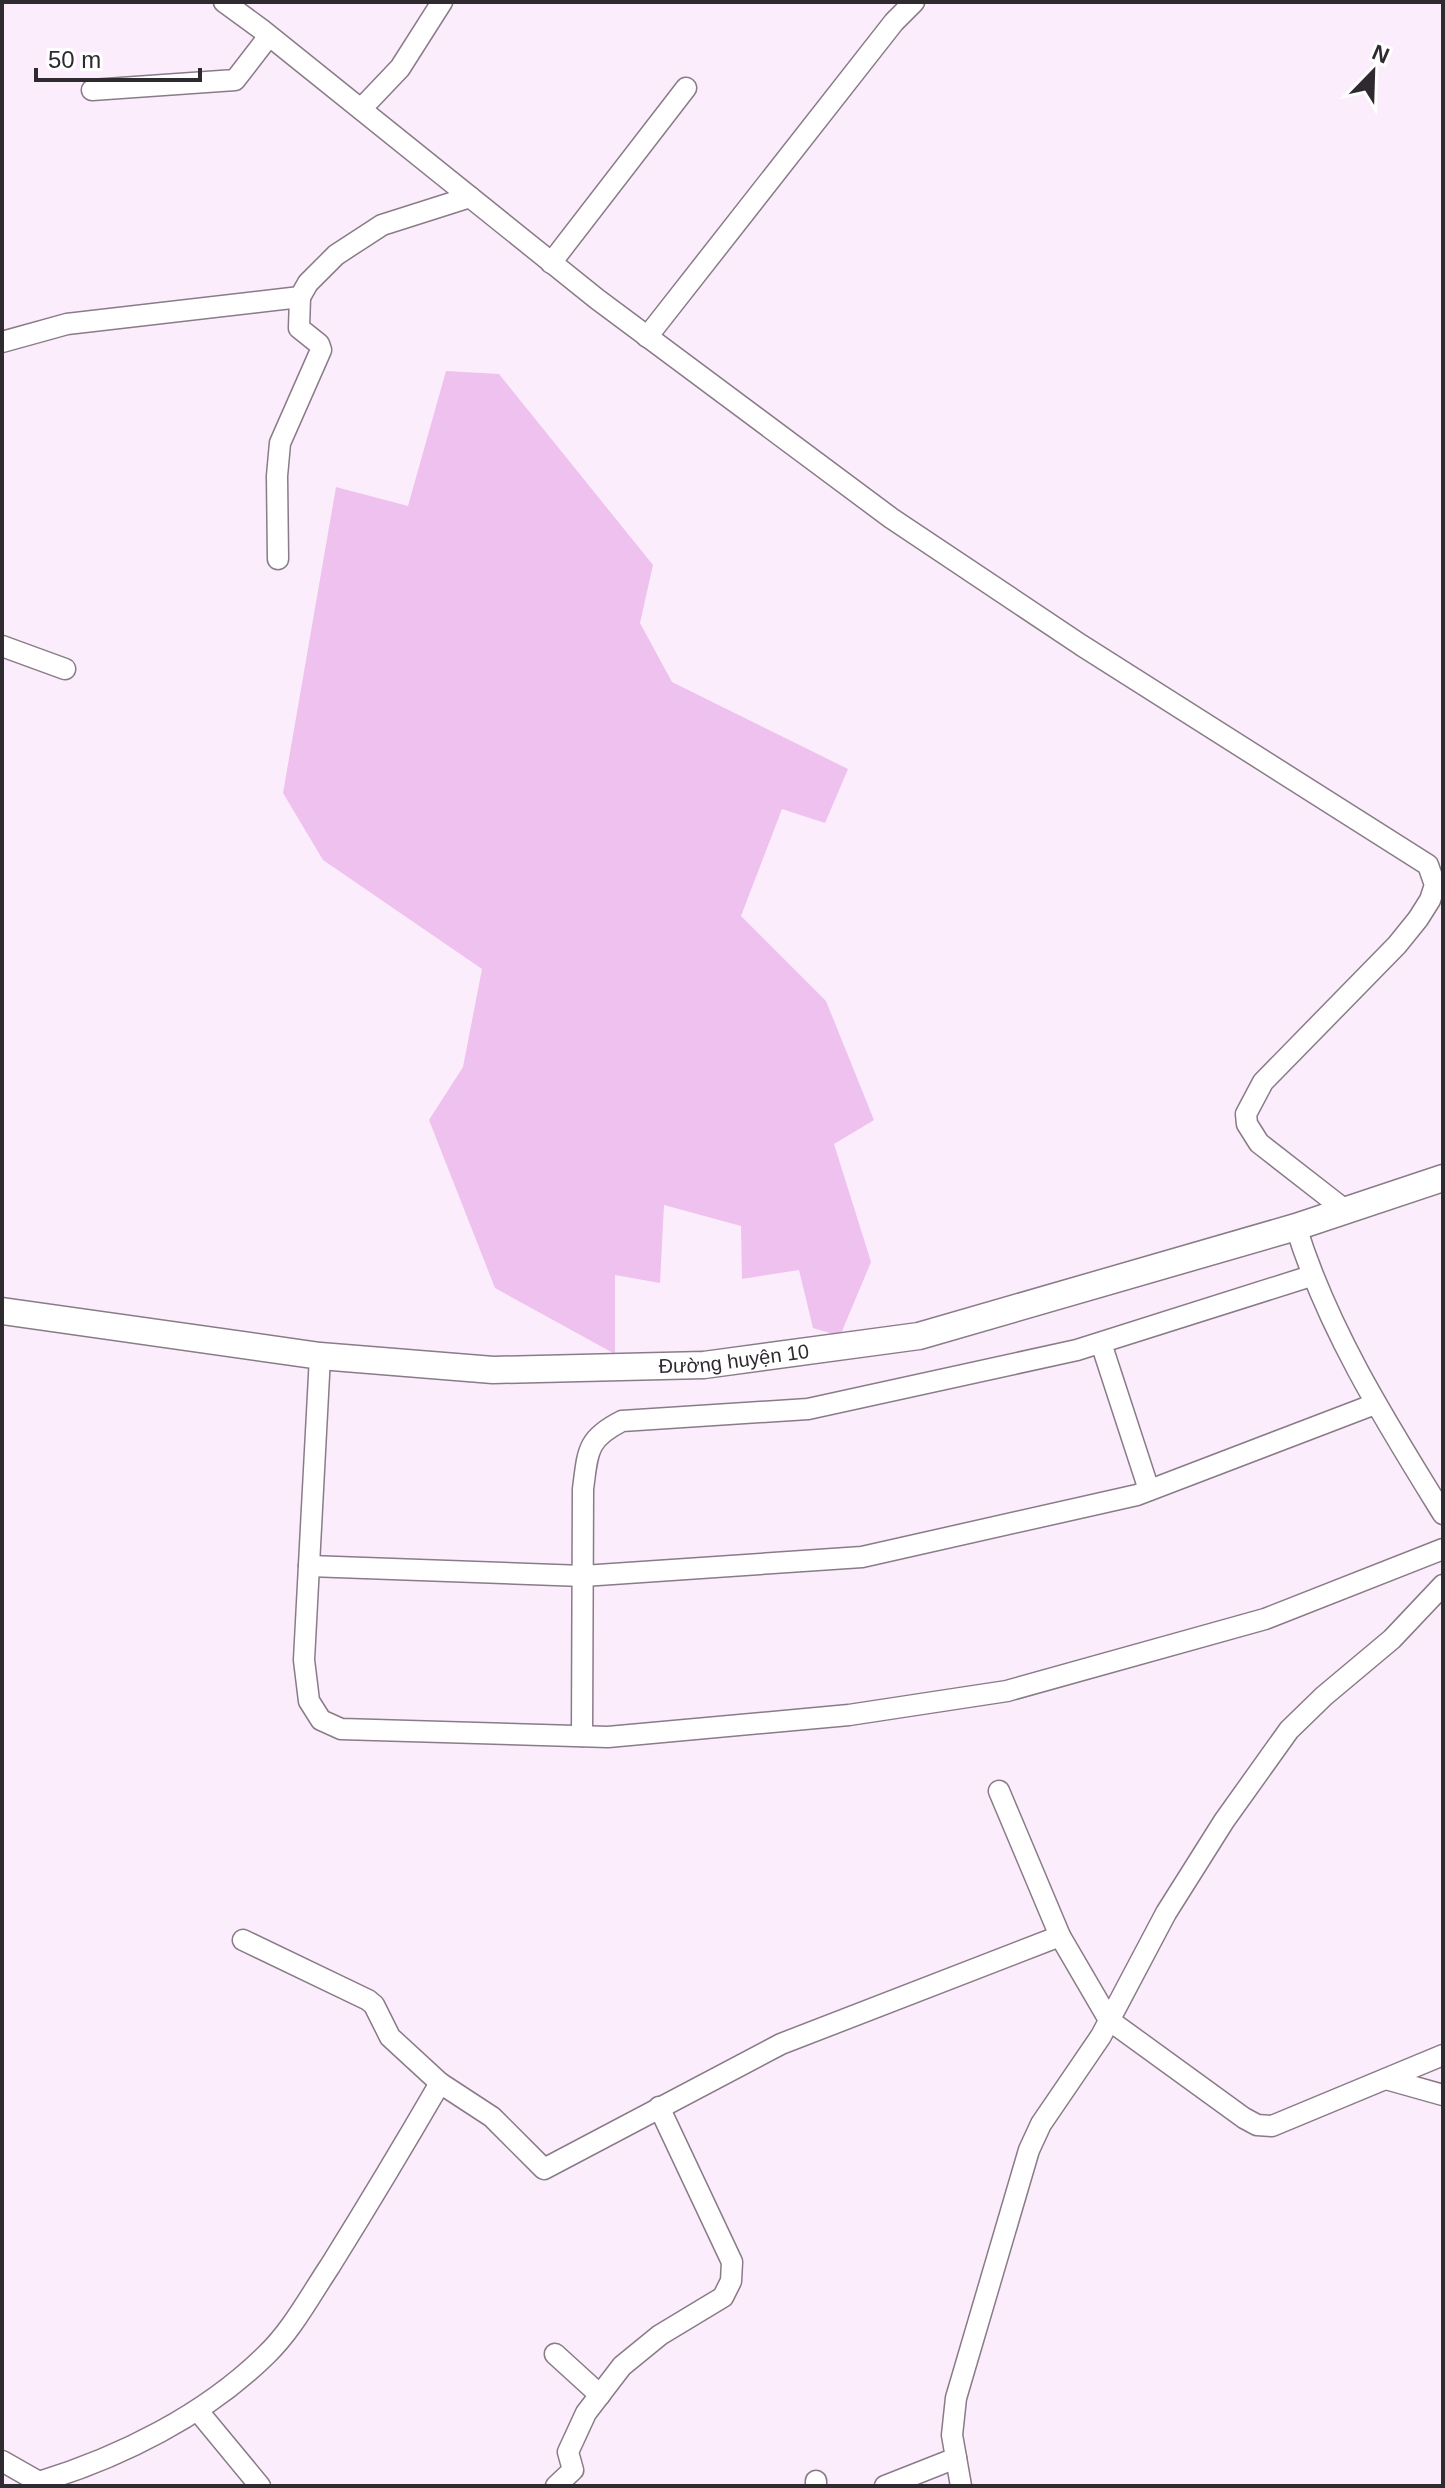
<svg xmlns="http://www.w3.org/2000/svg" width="1445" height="2488" font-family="Helvetica,sans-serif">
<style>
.green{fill:#eec1ee}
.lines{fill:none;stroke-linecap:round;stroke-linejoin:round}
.minor-casing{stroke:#897b88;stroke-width:23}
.tertiary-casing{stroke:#897b88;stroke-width:29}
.minor{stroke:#fff;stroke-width:20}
.tertiary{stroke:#fff;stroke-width:26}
.labels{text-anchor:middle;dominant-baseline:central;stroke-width:8;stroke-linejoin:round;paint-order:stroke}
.street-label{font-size:20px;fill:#2f2a2f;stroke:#fff}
</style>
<rect width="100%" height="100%" fill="#fcedfc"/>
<path class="green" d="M446 371 499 374 653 565 640 623 672 682 848 769 825 823 782 809 741 916 826 1001 874 1120 834 1144 871 1262 840 1336 813 1328 799 1270 742 1279 741 1226 664 1205 660 1283 615 1275V1354L495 1288 429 1120 463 1067 482 969 323 860 283 793 336 487 408 506Z"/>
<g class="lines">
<g class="minor-casing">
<g id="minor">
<path d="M224 2 261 29 597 299 891 518 1081 645 1428 865 1435 885 1430 900 1418 919 1397 945 1263 1082 1246 1114 1247 1124 1259 1143 1345 1210"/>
<path d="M92 90 235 80 269 36"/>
<path d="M361 109 400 68 442 2"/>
<path d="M551 263 686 88"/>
<path d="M647 337 894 22 914 2"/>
<path d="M2 342 67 324 300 297 308 283 336 255 382 225 470 197"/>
<path d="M278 559 277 476 280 443 321 350 319 344 299 328 300 297"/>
<path d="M2 646 65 669"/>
<path d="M1296 1227C1328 1330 1386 1422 1443 1514"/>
<path d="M1101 1343 1149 1490"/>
<path d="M320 1356 304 1660 309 1701 321 1720 341 1729 608 1737 849 1715 1007 1691 1265 1619 1443 1549"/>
<path d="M309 1566 583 1576 862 1557 1137 1495 1375 1404"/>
<path d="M582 1736 583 1489C588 1452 586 1439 622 1421L808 1409 1077 1350 1311 1276"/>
<path d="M999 1791 1060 1936 1109 2020 1244 2118 1257 2125 1272 2126 1443 2055"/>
<path d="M243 1940 368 2000 374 2005 390 2037 440 2083"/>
<path d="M1386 2079 1443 2095"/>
<path d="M555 2354 600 2395"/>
<path d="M198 2411 260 2486"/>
<path d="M2 2461 39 2482"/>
<path d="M816 2481V2486"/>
<path d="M36 2486 39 2482C121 2457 205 2415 266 2355 292 2330 310 2296 330 2266 368 2205 404 2145 440 2083L492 2117 544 2169 781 2044 1060 1936"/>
<path d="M556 2486 573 2470 568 2452 586 2413 622 2366 660 2335 723 2297 731 2281 732 2262 659 2107"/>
<path d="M885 2486 956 2458"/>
<path d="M961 2486 952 2435 956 2398 1029 2150 1041 2124 1101 2036 1166 1913 1224 1821 1289 1730 1324 1696 1392 1639 1443 1585"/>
</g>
</g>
<g class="tertiary-casing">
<g id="tertiary">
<path id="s1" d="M2 1311 320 1356 493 1370 704 1365 919 1336 1296 1227 1443 1178"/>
</g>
</g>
<use href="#minor" class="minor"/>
<use href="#tertiary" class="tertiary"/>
</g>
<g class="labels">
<g class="street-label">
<text stroke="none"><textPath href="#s1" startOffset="736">Đường huyện 10</textPath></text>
</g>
</g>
<rect width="1445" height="2488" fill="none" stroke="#2f2a2f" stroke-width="8"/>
<g transform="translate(1373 72) rotate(23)" stroke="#ffffff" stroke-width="6" paint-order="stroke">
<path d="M0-6L14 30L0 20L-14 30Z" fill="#2f2a2f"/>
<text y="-12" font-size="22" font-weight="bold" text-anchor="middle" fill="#2f2a2f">N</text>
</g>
<path d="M36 68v12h164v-12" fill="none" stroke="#2f2a2f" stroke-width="4"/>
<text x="48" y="68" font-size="24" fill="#2f2a2f" stroke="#ffffff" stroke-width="6" paint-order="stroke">50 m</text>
</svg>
